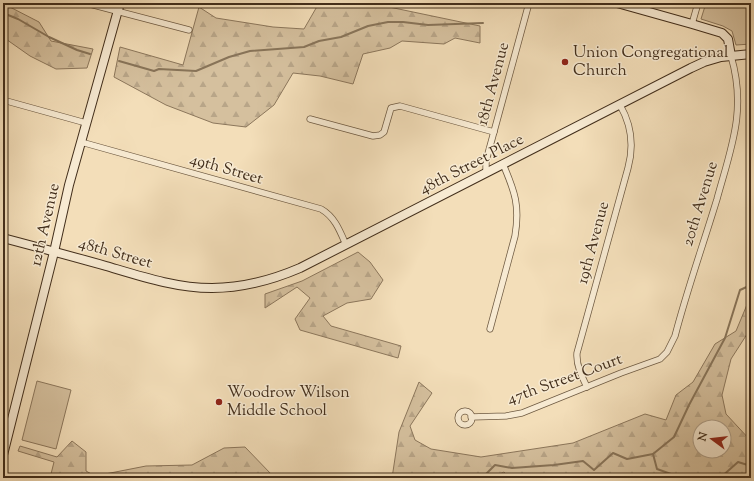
<svg xmlns="http://www.w3.org/2000/svg" width="754" height="481" font-family="'Sorts Mill Goudy',serif">
<style>
.grass{fill:#d5c09e;stroke:#8c775c}
.forest{fill:url(#forest-firs);stroke:#8c775c;fill-rule:evenodd}
.lines{fill:none;stroke-linecap:round;stroke-linejoin:round}
.stream{stroke:#887459;stroke-width:2}
.street-casing{stroke:#6e5a42;stroke-width:7}
.secondary-casing{stroke:#422e1b;stroke-width:10}
.street{stroke:#f7ead2;stroke-width:5.5}
.secondary{stroke:#f7ead2;stroke-width:8}
.poi-dot{fill:#8f2418;stroke:#f7ead2;stroke-width:1.5}
.labels{text-anchor:middle;dominant-baseline:central;stroke-width:3;stroke-linejoin:round;paint-order:stroke}
.poi-label{font-size:16px;fill:#422e1b;stroke:#f7ead2;text-anchor:start}
.street-label{font-size:16px;fill:#422e1b;stroke:#f7ead2}
</style>
<defs>
<pattern id="forest-firs" width="22" height="20" patternUnits="userSpaceOnUse"><rect width="22" height="20" fill="#d5c09e"/><path d="M5 1l3.5 6h-7zM16 11l3.5 6h-7z" fill="#b8a588"/></pattern>
</defs>
<rect width="100%" height="100%" fill="#f3deb9"/>
<filter id="stains"><feTurbulence type="fractalNoise" baseFrequency=".005" numOctaves="4"/><feColorMatrix values="0 0 0 0 .2 0 0 0 0 .09 0 0 0 0 .02 0 0 0 .5 -.17"/></filter>
<radialGradient id="worn" r=".72"><stop offset=".6" stop-color="#630" stop-opacity="0"/><stop offset="1" stop-color="#630" stop-opacity=".3"/></radialGradient>
<g class="grass">
<path d="M706 3H751V44L736 45 732 31 723 26 701 19Z"/>
<path d="M37 381 71 390 56 449 22 440Z"/>
</g>
<g class="forest">
<path d="M3 3H5L6 5 39 22 51 41 93 49 87 68 56 69 30 56 3 37Z"/>
<path d="M319 3H370L480 26V43L455 38 444 44 402 41 390 48 363 54 353 84 320 76 293 73 274 105 246 127 213 123 166 105 114 77 120 47 183 65 199 7 216 18 273 27 304 29Z"/>
<path d="M358 252 370 262 383 280 371 299 347 303 323 316 331 326 401 346 398 358 300 330 295 319 310 298 297 287 265 308V294L302 281Z"/>
<path d="M751 295V328L731 359 722 395 726 414 751 441V478H593L592 477 587 478H510L504 472 490 478H392L399 432 419 382 432 393 410 426 415 440 431 449 481 457 573 443 645 414 666 420 676 395 693 382 715 344 736 331ZM700 427H724V451H700Z"/>
<path d="M72 441 86 452V471L95 476 146 466 192 465 224 448 245 447 271 474 280 478H50L54 462 18 451 20 446 57 457Z"/>
</g>
<g class="lines">
<g class="stream">
<path d="M3 13 18 19 49 37 77 50 90 54"/>
<path d="M119 61 154 71 159 69 196 71 229 57 250 51 304 47 319 41 341 37 368 26 388 22H403L428 25 483 23"/>
<path d="M653 454 657 469 671 474 695 478"/>
<path d="M482 478 495 465 512 468 554 465 583 461 594 470 613 453 627 459 653 454 674 437 689 405 725 338 740 290 751 285"/>
<path d="M716 478H720L738 462 751 466"/>
</g>
<g class="street-casing">
<g id="street">
<path d="M86 3 189 30"/>
<path d="M692 24 698 3"/>
<path d="M3 100 86 123"/>
<path d="M310 119 373 136 380 135 384 132 391 108 400 106 494 132"/>
<path d="M81 142 321 209C335 217 340 231 346 245"/>
<path d="M486 173V161L529 3"/>
<path d="M490 329 515 236C520 206 515 192 503 164"/>
<path d="M587 387C582 377 576 365 577 353L628 168C634 146 631 124 620 105"/>
<circle cx="465" cy="418" r="7"/>
<path d="M471 417 506 416 522 413 621 373 660 359 667 352 675 336C687 290 703 245 717 199 731 148 747 110 731 56"/>
</g>
</g>
<g class="secondary-casing">
<g id="secondary">
<path d="M617 3 692 24 722 33 728 39 731 56"/>
<path d="M3 238C37 247 71 256 106 266 140 276 176 288 212 288 243 288 272 280 300 268L691 68 704 62 721 57 751 54"/>
<path d="M3 455 54 252 69 185 120 3"/>
</g>
</g>
<use href="#street" class="street"/>
<use href="#secondary" class="secondary"/>
</g>
<g class="poi-dot">
<circle cx="565" cy="62" r="4"/>
<circle cx="219" cy="402" r="4"/>
</g>
<g class="labels">
<g class="poi-label">
<text x="573" y="53">Union Congregational<tspan x="573" dy="18">Church</tspan></text>
<text x="227" y="393">Woodrow Wilson<tspan x="227" dy="18">Middle School</tspan></text>
</g>
<g class="street-label">
<text transform="translate(494 84) rotate(-75)">18th Avenue</text>
<text transform="translate(472 165) rotate(-27)">48th Street Place</text>
<text transform="translate(226 170) rotate(16)">49th Street</text>
<text transform="translate(701 204) rotate(-73)">20th Avenue</text>
<text transform="translate(46 225) rotate(-77)">12th Avenue</text>
<text transform="translate(594 243) rotate(-75)">19th Avenue</text>
<text transform="translate(115 254) rotate(16)">48th Street</text>
<text transform="translate(565 380) rotate(-20)">47th Street Court</text>
</g>
</g>
<rect width="754" height="481" fill="none" stroke="#f3deb9" stroke-width="16"/>
<rect x="4" y="4" width="746" height="473" fill="none" stroke="#422e1b" stroke-width="2"/>
<rect x="8" y="8" width="738" height="465" fill="none" stroke="#422e1b"/>
<g transform="translate(712 439) rotate(285)"><circle r="19" fill="#f7ead2" stroke="#af9f89"/>
<path d="M0-3L7 15L0 10L-7 15Z" fill="#8f2418"/>
<text y="-6" font-size="11" font-weight="bold" text-anchor="middle" fill="#422e1b">N</text>
</g>
<rect width="100%" height="100%" filter="url(#stains)"/>
<rect width="100%" height="100%" fill="url(#worn)"/>
</svg>
